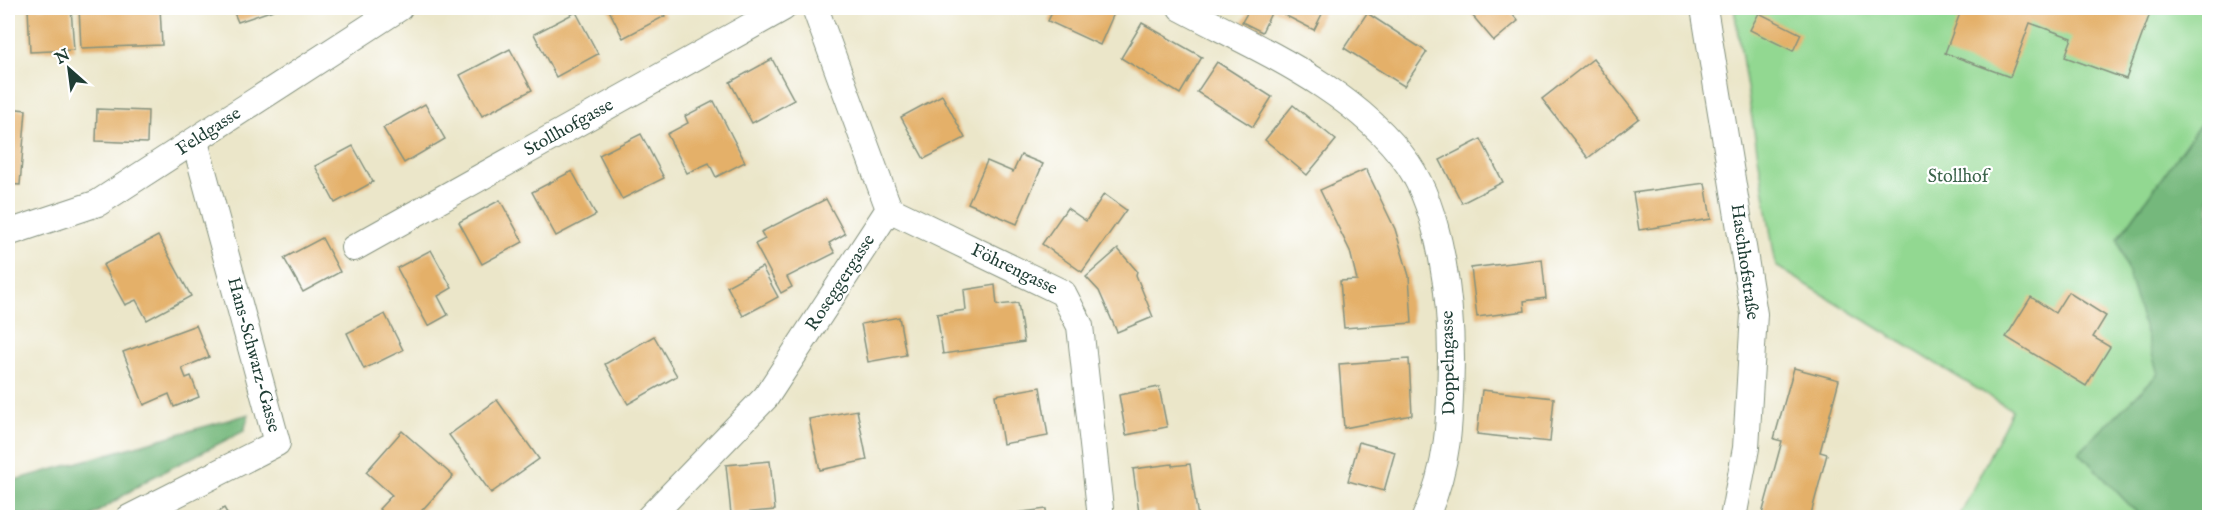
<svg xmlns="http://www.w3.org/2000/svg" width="2217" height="525" font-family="'IM FELL English',serif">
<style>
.green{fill:#92d891;stroke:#588a62;stroke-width:1.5}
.forest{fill:#75b87b;stroke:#4a7a58;stroke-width:1.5}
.building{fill:#e4b069}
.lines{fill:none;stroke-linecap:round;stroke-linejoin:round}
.minor-casing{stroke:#85927e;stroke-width:28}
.minor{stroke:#fff;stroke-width:26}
.labels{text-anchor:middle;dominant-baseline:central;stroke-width:4.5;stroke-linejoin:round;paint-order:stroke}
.street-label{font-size:18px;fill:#1f3d34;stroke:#fff}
.park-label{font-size:18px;fill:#3c644b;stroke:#fff}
</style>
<rect width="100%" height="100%" fill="#fff"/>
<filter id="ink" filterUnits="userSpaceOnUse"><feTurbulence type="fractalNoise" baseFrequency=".0167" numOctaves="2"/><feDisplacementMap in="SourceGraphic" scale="12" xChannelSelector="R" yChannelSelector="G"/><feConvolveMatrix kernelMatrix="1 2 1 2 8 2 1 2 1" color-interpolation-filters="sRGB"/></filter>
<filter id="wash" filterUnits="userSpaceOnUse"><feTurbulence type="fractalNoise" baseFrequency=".008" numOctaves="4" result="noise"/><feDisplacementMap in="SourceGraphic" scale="24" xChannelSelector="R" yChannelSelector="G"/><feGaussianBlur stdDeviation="1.35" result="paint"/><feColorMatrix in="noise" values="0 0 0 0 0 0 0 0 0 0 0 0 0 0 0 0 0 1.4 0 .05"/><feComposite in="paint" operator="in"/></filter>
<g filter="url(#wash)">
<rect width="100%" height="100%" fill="#ebe6c9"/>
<path class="green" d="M1734 8H2209V112L2118 239 2159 374 2079 452 2141 517H1959L2012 410 1776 266Z"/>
<g class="forest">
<path d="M2209 112V517H2141L2079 452 2158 374 2118 239Z"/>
<path d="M249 414 244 431 149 479 90 517H8V482Z"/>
</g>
<g id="blocks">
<g class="building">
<path d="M28 8H71L74 50 30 52Z"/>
<path d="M79 8H160L162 45 81 48Z"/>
<path d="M232 8H279L238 22Z"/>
<path d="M608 8H660L665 16 623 38Z"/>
<path d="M1054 8H1107L1115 11 1100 45 1048 21Z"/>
<path d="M1250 8H1325L1314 30 1273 9 1262 32 1242 22Z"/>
<path d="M1466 8H1507L1518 21 1494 41Z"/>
<path d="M1962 8H2152L2126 79 2065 57 2072 38 2030 23 2010 77 1945 53Z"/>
<path d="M576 12 598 54 556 77 534 34Z"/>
<path d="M1367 13 1427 52 1404 86 1344 48Z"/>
<path d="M1759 13 1801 34 1793 51 1750 30Z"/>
<path d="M1142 23 1202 57 1180 94 1121 58Z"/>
<path d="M510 49 532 90 482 116 460 75Z"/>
<path d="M772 59 794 100 752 123 730 82Z"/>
<path d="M1593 59 1639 118 1588 158 1542 99Z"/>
<path d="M1217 62 1272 97 1253 127 1197 92Z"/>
<path d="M942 95 965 138 924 159 901 117Z"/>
<path d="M714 101 745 162 716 177 709 163 687 173 667 134 688 123 685 116Z"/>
<path d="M425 104 445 139 404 163 383 128Z"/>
<path d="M1293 105 1336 140 1307 175 1265 140Z"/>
<path d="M8 108 26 110 20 185 8 184Z"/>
<path d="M97 109 148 111 147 143 96 141Z"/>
<path d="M641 134 664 178 622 199 599 155Z"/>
<path d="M1481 139 1503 182 1462 203 1440 160Z"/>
<path d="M353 146 373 182 335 203 315 166Z"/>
<path d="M1021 155 1043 164 1017 224 968 203 987 161 1013 172Z"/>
<path d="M1366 169 1395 229 1409 276 1412 323 1344 328 1340 281 1357 280 1350 251 1320 190Z"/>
<path d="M572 171 596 215 556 236 532 192Z"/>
<path d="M1705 183 1711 219 1639 230 1633 193Z"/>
<path d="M1104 194 1126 210 1082 272 1042 244 1067 208 1086 221Z"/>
<path d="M826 199 845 234 829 243 835 253 787 277 792 287 781 293 755 244 765 239 761 232Z"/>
<path d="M500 200 523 242 482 264 459 222Z"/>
<path d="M158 236 191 296 147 320 136 300 125 305 103 265Z"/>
<path d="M322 238 340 272 303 292 284 258Z"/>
<path d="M1118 249 1137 271 1136 275 1153 317 1117 332 1099 291 1086 277Z"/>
<path d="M431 250 452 288 438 296 448 315 428 326 397 268Z"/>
<path d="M1542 259 1546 298 1524 301 1525 311 1477 317 1471 268Z"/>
<path d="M762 267 778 297 743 316 727 286Z"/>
<path d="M995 285 997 305 1018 303 1024 342 943 354 937 314 966 310 964 290Z"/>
<path d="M2068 292 2106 316 2093 337 2110 347 2086 386 2006 337 2031 297 2055 313Z"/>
<path d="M385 314 403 350 364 369 347 333Z"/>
<path d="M899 317 906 355 868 362 861 324Z"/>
<path d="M196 325 209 357 182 368 186 378 191 376 199 397 174 407 169 394 144 405 123 352Z"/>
<path d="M654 336 677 376 628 404 605 364Z"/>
<path d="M1409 359 1412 415 1344 428 1339 364Z"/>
<path d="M1794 368 1839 380 1820 452 1827 454 1810 518H1761L1782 441 1774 439Z"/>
<path d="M1040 387 1048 436 1003 444 995 395Z"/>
<path d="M1159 387 1167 427 1126 435 1119 395Z"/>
<path d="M1482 390 1554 398 1550 442 1477 434Z"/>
<path d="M497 400 539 459 491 493 449 435Z"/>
<path d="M857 410 867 460 820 470 809 419Z"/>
<path d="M402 431 453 476 415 518H389L379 509 392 495 366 472Z"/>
<path d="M1359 442 1395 452 1384 491 1348 481Z"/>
<path d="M770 461 775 510 731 514 726 465Z"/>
<path d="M1172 464V466L1190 464 1198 518H1155L1154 510 1139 513 1133 469Z"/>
<path d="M224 508 230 518H210Z"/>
<path d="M1046 509 1047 518H991V516Z"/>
</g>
</g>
</g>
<g filter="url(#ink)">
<use href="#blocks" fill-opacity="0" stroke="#85927e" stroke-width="1.5"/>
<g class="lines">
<g class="minor-casing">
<g id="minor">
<path d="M1181 8C1260 50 1355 89 1408 164 1441 212 1451 301 1451 358 1450 416 1450 464 1425 518"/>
<path d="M1704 8 1754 314 1746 448 1733 518"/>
<path d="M889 209 1063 293 1080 326 1101 518"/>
<path d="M8 233 98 203 399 8"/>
<path d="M354 248 783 8"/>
<path d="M129 518 277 443 195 142"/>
<path d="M649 518 766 397 889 209 815 8"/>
</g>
</g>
<use href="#minor" class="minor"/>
</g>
</g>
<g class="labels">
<g class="street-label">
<text transform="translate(569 128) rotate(-29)">Stollhofgasse</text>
<text transform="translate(209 132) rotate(-33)">Feldgasse</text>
<text transform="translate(1744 262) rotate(82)">Haschhofstraße</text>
<text transform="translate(1014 270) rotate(26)">Föhrengasse</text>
<text transform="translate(841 283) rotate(-57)">Roseggergasse</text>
<text transform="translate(253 355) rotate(75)">Hans-Schwarz-Gasse</text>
<text transform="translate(1449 363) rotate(-91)">Doppelngasse</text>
</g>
<g class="park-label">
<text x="1958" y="177">Stollhof</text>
</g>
</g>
<rect width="2217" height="525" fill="none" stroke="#fff" stroke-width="30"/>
<g transform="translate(69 69) rotate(332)" stroke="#ffffff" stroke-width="4.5" paint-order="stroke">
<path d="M0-4.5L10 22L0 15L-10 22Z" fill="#1f3d34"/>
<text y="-9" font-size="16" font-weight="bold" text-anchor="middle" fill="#1f3d34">N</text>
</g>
</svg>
